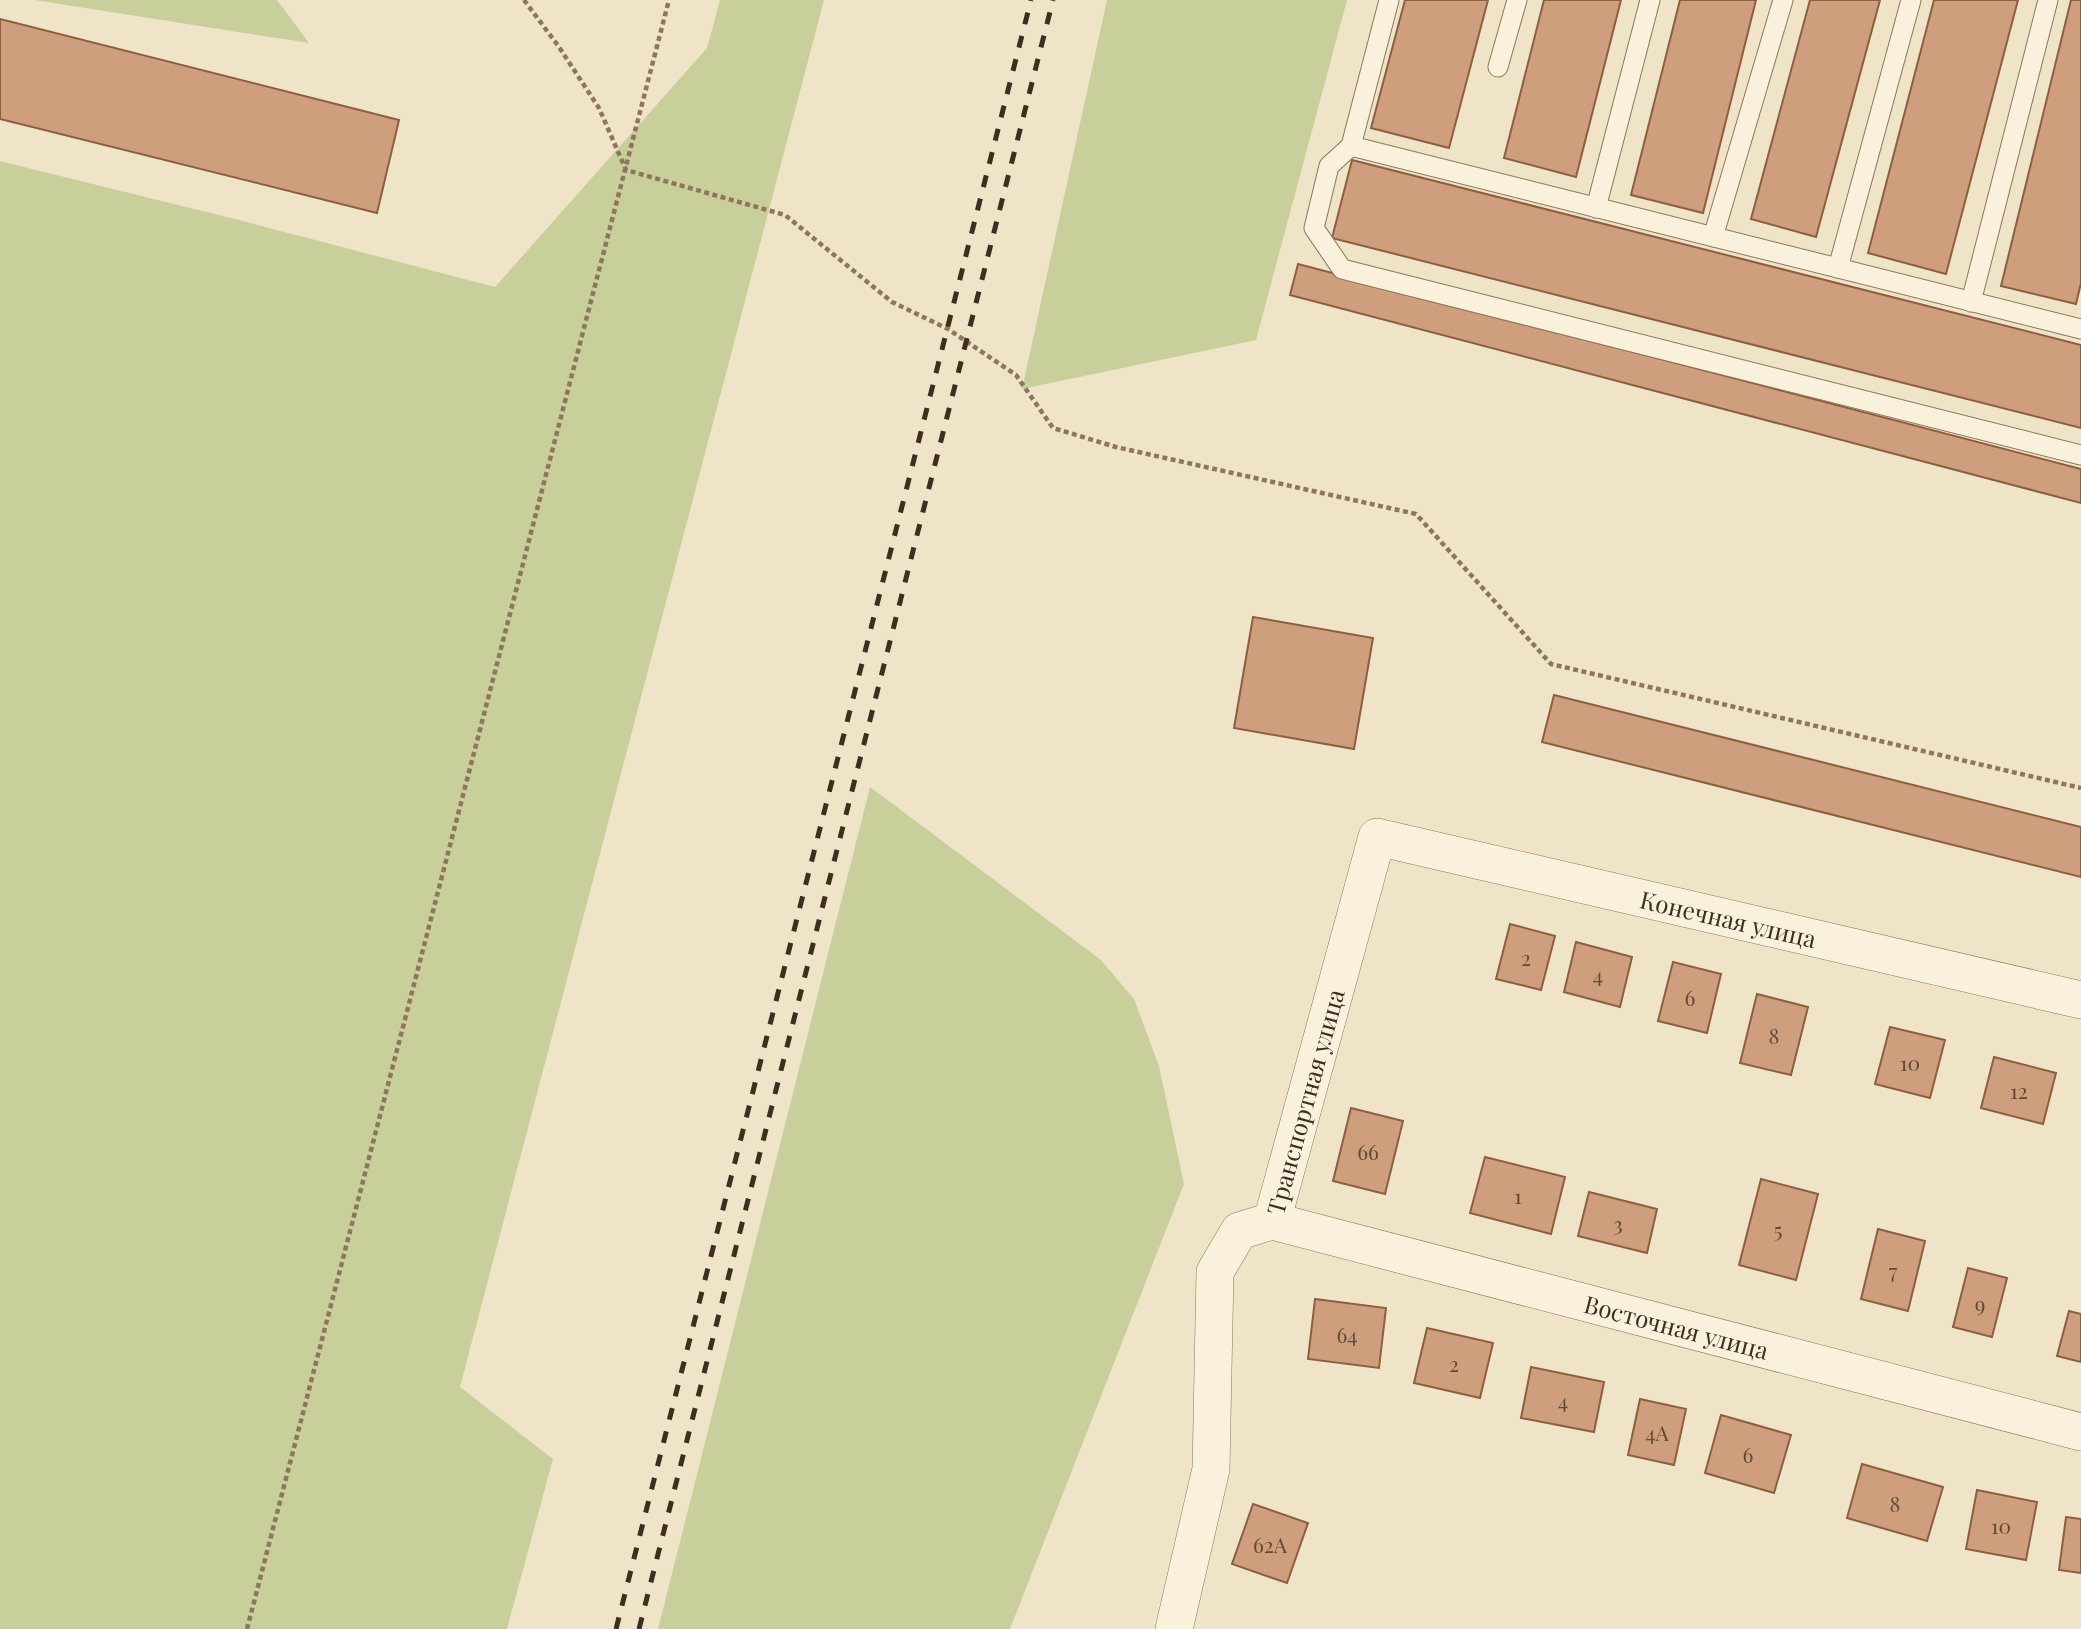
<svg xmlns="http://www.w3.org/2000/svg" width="2081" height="1629" font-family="'Playfair Display',serif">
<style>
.green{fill:#c9cf9b}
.building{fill:#cf9f7d;stroke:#8d5f41;stroke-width:2}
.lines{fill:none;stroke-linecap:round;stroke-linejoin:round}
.service-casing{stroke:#8d765c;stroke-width:21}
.minor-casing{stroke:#8d765c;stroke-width:38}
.path{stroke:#8d765c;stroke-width:4.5;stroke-dasharray:5 3.5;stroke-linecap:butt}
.service{stroke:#faf1dc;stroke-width:19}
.minor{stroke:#faf1dc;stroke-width:37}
.rail{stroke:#3d2e20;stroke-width:5;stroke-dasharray:12 12;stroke-linecap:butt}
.labels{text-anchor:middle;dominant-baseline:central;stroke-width:5;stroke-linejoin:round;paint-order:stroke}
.number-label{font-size:21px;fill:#624a37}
.street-label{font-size:24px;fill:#3d2e20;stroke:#f7eed8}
</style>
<rect width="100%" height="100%" fill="#f0e4c8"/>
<g class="green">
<path d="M34 0H277L309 43Z"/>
<path d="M720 0H824L460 1387 553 1459 507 1629H0V161L239 220 495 287 707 48Z"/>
<path d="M1107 0H1347L1256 340 1022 389Z"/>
<path d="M870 787 1101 960 1134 999 1159 1066 1184 1184 1010 1629H658Z"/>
</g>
<g class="building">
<path d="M1405 0H1488L1449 148 1371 128Z"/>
<path d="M1544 0H1621L1576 177 1504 158Z"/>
<path d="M1680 0H1756L1703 213 1631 195Z"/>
<path d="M1810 0H1880L1816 237 1751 219Z"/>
<path d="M1934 0H2018L1946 274 1868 253Z"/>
<path d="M2071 0H2081V283L2076 304 2001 286Z"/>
<path d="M0 19 399 120 377 213 0 119Z"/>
<path d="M1352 160 2081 345V428L1332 238Z"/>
<path d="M1298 264 2081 469V503L1290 295Z"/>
<path d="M1253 617 1373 638 1354 749 1234 728Z"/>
<path d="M1554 695 2081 827V877L1542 742Z"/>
<path d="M1510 924 1555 936 1541 990 1496 979Z"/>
<path d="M1576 942 1632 957 1620 1007 1564 992Z"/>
<path d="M1673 962 1721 974 1707 1033 1658 1021Z"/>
<path d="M1757 994 1808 1007 1791 1075 1740 1063Z"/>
<path d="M1890 1027 1945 1040 1930 1098 1875 1084Z"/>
<path d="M1994 1057 2056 1073 2043 1124 1981 1108Z"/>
<path d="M1351 1108 1403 1121 1385 1194 1333 1181Z"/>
<path d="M1485 1157 1565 1177 1551 1234 1470 1213Z"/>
<path d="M1761 1179 1818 1194 1796 1280 1739 1265Z"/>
<path d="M1589 1192 1657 1209 1647 1253 1578 1236Z"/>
<path d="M1878 1229 1925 1241 1908 1311 1861 1299Z"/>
<path d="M1968 1268 2007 1278 1992 1337 1953 1327Z"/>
<path d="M1315 1299 1386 1308 1379 1368 1308 1359Z"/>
<path d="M2069 1311 2081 1314V1362L2057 1356Z"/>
<path d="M1427 1328 1493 1343 1480 1398 1414 1383Z"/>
<path d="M1531 1367 1604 1382 1594 1432 1521 1418Z"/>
<path d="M1640 1399 1686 1409 1674 1465 1628 1455Z"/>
<path d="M1721 1415 1791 1435 1774 1493 1705 1473Z"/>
<path d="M1862 1464 1943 1487 1927 1541 1847 1518Z"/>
<path d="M1977 1490 2037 1502 2026 1560 1966 1549Z"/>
<path d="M1253 1504 1308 1523 1287 1583 1232 1564Z"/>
<path d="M2066 1517 2081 1519V1573L2059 1570Z"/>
</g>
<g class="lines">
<g class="service-casing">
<g id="service">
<path d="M1389 0 1351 146 2081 329"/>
<path d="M1498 67 1517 0"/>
<path d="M1351 146 1329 166 1314 228 1342 269 2081 455"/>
<path d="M1596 208 1650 0"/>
<path d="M1713 237 1783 0"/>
<path d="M1838 268 1911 0"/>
<path d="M1971 302 2048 0"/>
</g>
</g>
<g class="minor-casing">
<g id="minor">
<path id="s1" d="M1272 1221 2081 1432"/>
<path id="s2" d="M1174 1629 1211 1469 1215 1272 1239 1231 1272 1221 1377 837 2081 1000"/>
</g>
</g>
<g class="path">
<path d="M524 0 559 47 599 108 626 170 785 215 892 302 948 329 1016 375 1053 428 1116 447 1416 514 1551 664 2081 788"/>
<path d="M247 1629 669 0"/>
</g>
<use href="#service" class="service"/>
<use href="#minor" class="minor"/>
<g class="rail">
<path d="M616 1629 1031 0"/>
<path d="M639 1629 1053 0"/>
</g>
</g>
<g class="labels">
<g class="number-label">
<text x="1526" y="957">2</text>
<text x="1598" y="974">4</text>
<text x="1690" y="997">6</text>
<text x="1774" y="1035">8</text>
<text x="1910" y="1062">10</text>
<text x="2019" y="1090">12</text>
<text x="1368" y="1151">66</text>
<text x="1518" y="1195">1</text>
<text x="1618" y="1223">3</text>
<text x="1778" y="1229">5</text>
<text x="1893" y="1270">7</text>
<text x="1980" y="1303">9</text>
<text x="1347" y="1334">64</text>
<text x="1454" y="1363">2</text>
<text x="1563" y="1400">4</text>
<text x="1657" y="1432">4А</text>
<text x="1748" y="1454">6</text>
<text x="1895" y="1503">8</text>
<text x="2001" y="1525">10</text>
<text x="1270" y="1544">62А</text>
</g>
<g class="street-label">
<text stroke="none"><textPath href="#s2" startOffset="1202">Конечная улица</textPath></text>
<text stroke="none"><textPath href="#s2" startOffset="567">Транспортная улица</textPath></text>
<text stroke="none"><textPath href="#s1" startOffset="418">Восточная улица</textPath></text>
</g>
</g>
</svg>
